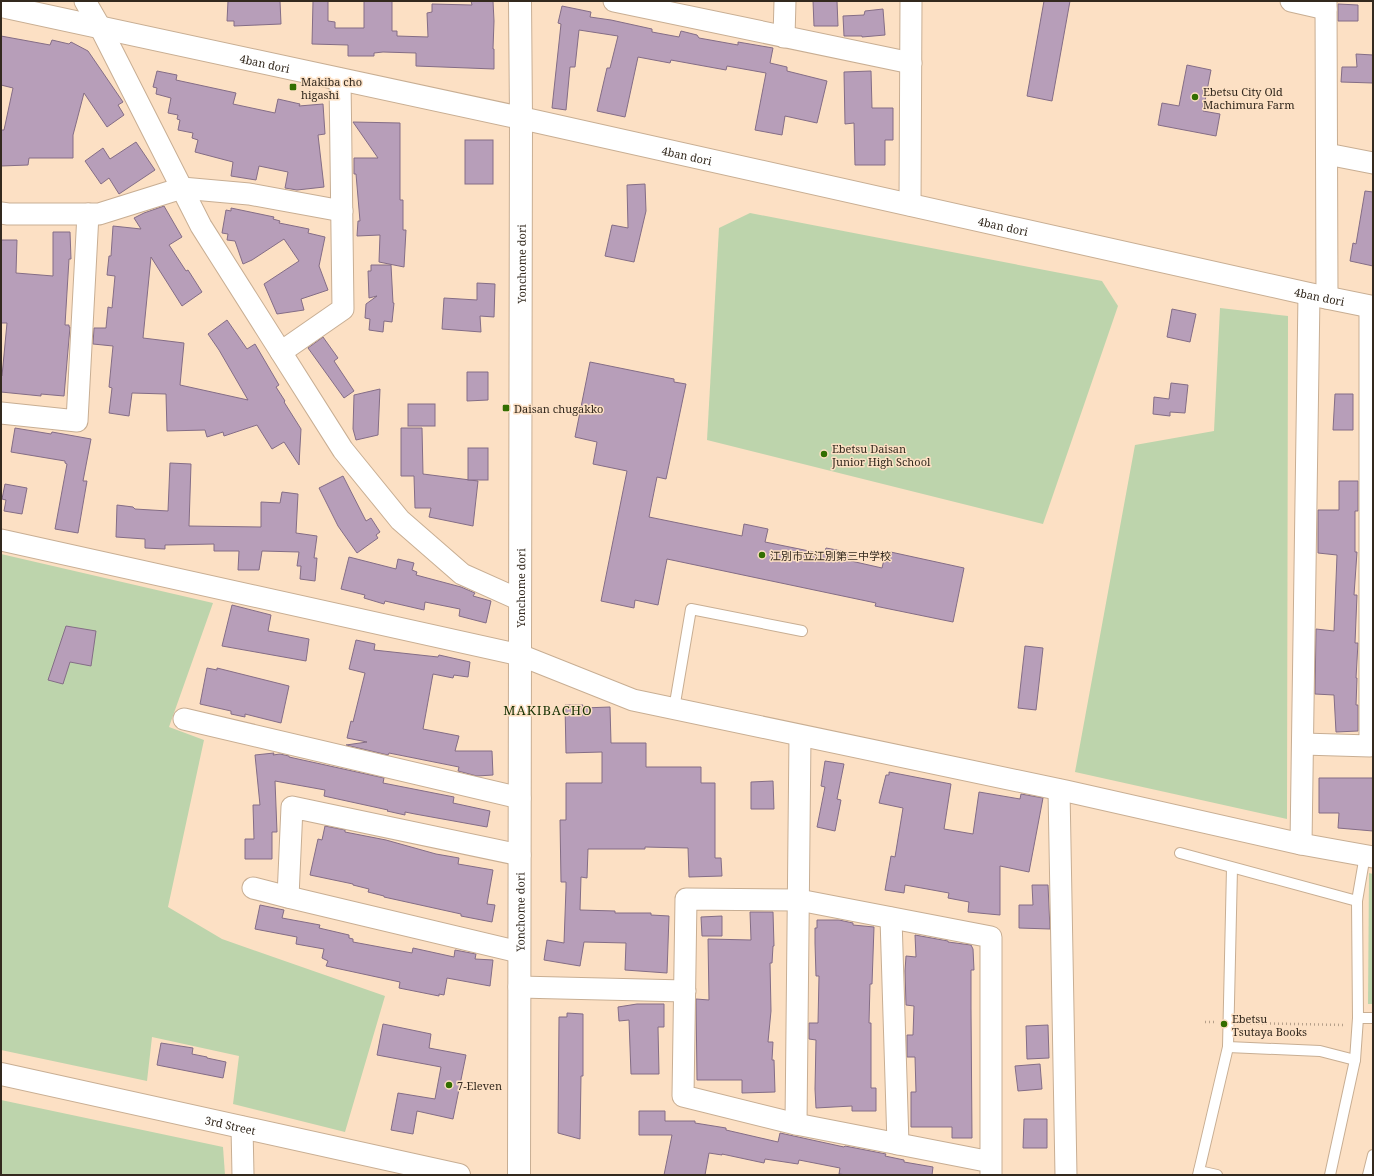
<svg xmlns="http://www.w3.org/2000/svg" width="1374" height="1176" font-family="'Noto Serif','Noto Sans JP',serif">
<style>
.green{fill:#bdd4ac}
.building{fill:#b79eb9;stroke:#846d86}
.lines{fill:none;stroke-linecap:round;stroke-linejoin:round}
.lane-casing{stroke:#c8ae93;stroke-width:12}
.street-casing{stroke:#c8ae93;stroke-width:23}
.secondary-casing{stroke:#c8ae93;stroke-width:24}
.path{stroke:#b59f89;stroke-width:2.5;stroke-dasharray:1 3;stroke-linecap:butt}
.lane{stroke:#fff;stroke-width:10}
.street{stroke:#fff;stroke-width:21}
.secondary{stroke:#fff;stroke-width:22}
.poi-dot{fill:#326e00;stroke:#fce0c4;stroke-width:1.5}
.labels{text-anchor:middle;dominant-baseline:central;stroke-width:3;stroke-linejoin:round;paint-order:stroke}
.street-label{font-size:11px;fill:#33291e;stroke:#fce0c4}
.poi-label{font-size:11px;fill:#33291e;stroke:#fce0c4;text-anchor:start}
.quarter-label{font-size:13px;letter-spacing:1px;fill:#153203;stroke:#fce0c4}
</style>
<rect width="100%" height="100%" fill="#fce0c4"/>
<g class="green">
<path d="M750 213 1102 281 1118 306 1043 524 707 440 719 228Z"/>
<path d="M1220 308 1288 316 1287 819 1075 772 1135 445 1214 431Z"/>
<path d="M1 554 213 603 169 727 204 740 168 907 222 939 385 996 345 1132 233 1104 239 1056 152 1037 147 1081 1 1050Z"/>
<path d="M1369 873 1373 874V1004H1368Z"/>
<path d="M1 1100 223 1147 225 1175H1Z"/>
</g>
<g class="building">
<path d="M228 1H280L281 24 234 26V21H227Z"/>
<path d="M313 1H328V21L335 22V28H364V1H392V31H397V36L428 37 427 13 432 12V4L472 5 471 1H493L494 21 493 49H494V69L416 66V53L383 52 374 53V56H348V45L312 44Z"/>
<path d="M813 1H837L838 26H814Z"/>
<path d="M1044 1H1070L1052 101 1027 96Z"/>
<path d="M1338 4 1358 5V21H1338Z"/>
<path d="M562 6 591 12 590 17 611 20 652 29V32L679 37 681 31 697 35 699 38 738 45V42L773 48 770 63 787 67V71L827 81 817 123 785 116 782 135 755 130 766 73 727 66 726 70 671 60 670 63 638 57 625 117 597 111 607 68H610L618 36 579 30 575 67H570L566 110 552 108 561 24 558 23Z"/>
<path d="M883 9 885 35 862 37V36H844L843 16 864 15 865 11Z"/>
<path d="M1 36 50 45 52 40 69 44 71 42 88 51 123 102 118 105 124 115 107 127 84 93 73 135V158H29L28 165 1 166V130H4L13 88 1 85Z"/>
<path d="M1356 54 1373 55V83L1341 82 1342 67H1357Z"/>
<path d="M1187 65 1211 70 1203 111 1220 114 1216 136 1158 125 1162 103 1179 106Z"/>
<path d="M157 71 177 75 176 80 236 93 233 104 275 113 278 99 300 104 299 106 323 104 325 134 318 135 324 187 297 190 285 188 288 172 259 166 256 180 231 176 233 162 195 152 198 140 192 138 193 133 178 130 180 120 177 119 178 115 168 113 171 98 156 94 157 88 153 87Z"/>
<path d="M871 71 872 108H893V140H885V165H855L854 123 845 124 844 72Z"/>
<path d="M353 122 400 123V200H403V230H406L404 267 379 262 380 235 357 236 358 221H360L356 174H354V158H378Z"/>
<rect x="465" y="140" width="28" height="44"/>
<path d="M136 142 155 170 119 194 109 178 101 184 85 161 103 148 110 159Z"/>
<path d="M645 184 646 211 634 262 605 256 612 225 628 228 627 185Z"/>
<path d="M1365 191 1373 192V266L1350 261 1353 243 1356 244Z"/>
<path d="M164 206 182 237 169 245 186 271 188 270 202 292 182 306 151 257 143 338 184 343 180 385 248 400 219 350 208 334 227 320 247 349 255 344 279 385 276 387 285 401 284 402 301 429 299 465 284 442 272 449 257 425 224 436 223 432 207 437 205 430 167 431 166 394 132 393 129 416 109 413 112 388 109 387 113 346 93 344 94 328H106L108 307 112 308 115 276 107 275 109 256H111L113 226 141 229 134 218 144 213Z"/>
<path d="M231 208 274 217 273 219 280 221 279 223 309 229 308 233 325 237 319 266 328 290 301 299 304 310 277 314 264 284 299 261 284 239 252 260 243 264 235 241 227 240 228 234 222 233 226 210 231 211Z"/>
<path d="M53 232H70L71 259H69L65 325H69V327H70L64 396 41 394V396L1 392V376H2L7 323H1V240H17L16 273 53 276Z"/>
<path d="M371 265H391L393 303H394L392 322 384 321 383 332 369 330 370 319 365 318 366 304 377 296 369 298 368 271H371Z"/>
<path d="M477 283 495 284 494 317 480 316 481 332 442 329 444 298 477 300Z"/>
<path d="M1172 309 1196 314 1190 342 1167 337Z"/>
<path d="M323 337 338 358 334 361 354 391 344 398 308 348Z"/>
<path d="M590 362 674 379V382L686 384 666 479 657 477 649 517 742 536 744 524 768 529 765 542 824 554 826 548 853 553 851 561 882 568 886 551 964 568 953 622 875 606 876 603 667 559 658 605 635 600 634 608 601 601 627 471 593 464 597 442 575 437Z"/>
<path d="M467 372H488V400L467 401Z"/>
<path d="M1171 383 1188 385 1185 413 1170 412V416L1153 414 1154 397 1169 399Z"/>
<path d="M380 389 378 435 356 440 353 429 354 395Z"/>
<path d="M1335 394H1353V430H1333Z"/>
<rect x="408" y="404" width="27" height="22"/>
<path d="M15 428 51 434 52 432 91 439 83 481H87L78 533 55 529 67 464 65 463V461L11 452Z"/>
<path d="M401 428H422L423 474 478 481 473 526 429 517 431 508H415L414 476H401Z"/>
<rect x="468" y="448" width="20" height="32"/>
<path d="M170 463 191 464 189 526 261 527V502L280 503 282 492 298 494 296 533 317 536 314 558H317L315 581 300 579 301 566H297L299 552 262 551 259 570H238L239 551H214V544L165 545V549L145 548V539L116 537 117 505 133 507 135 509 168 511Z"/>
<path d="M343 476 366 521 371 518 380 532 376 535 378 538 357 553 338 526 319 488Z"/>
<path d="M1339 481H1358V511H1355V552H1357L1354 595H1357L1355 643H1358L1356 678H1357L1356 705H1358V731L1336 732 1334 695 1315 694 1316 629 1334 631 1337 555 1318 553V510H1339Z"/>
<path d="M5 484 27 488 22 514 4 511 6 500 2 499Z"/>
<path d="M349 557 396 569 398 559 414 563 412 570 417 572 416 575 461 587 475 593 473 596 491 601 486 623 459 616 460 609 425 602 424 610 385 601 384 604 364 598 365 595 341 589Z"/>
<path d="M232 605 271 615 268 631 309 639 306 661 222 646Z"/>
<path d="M66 626 96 631 91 666 70 662 63 684 48 680Z"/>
<path d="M356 640 375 644 374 650 438 657 439 655 470 662 468 677 454 675 453 678 433 674 423 729 459 736 455 751H492L493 775 477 776 458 771 459 767 389 753 388 755 346 745 367 742 347 738 351 721 353 722 365 673 349 669Z"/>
<path d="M1025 646 1043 648 1036 710 1018 708Z"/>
<path d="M207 668 217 670V668L289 686 281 723 245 714V717L231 714V711L200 704Z"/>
<path d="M565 705H583V708L610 707 611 743H646V767H701V783H715V858H721L722 876 689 877 688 848 645 847V849H588L587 878 581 877 580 910 615 911V913H651V915L669 916 667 973 625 970 626 943 584 942 580 966 544 960 547 940 564 943 566 888V882H561L560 820H566V783H602V752L566 753Z"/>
<path d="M274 753 273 755 280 754 289 756V757L384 778 383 783 454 797 453 803 490 811 487 827 415 814 405 812V815L387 811 388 810 324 796 325 790 275 781 277 832H272V859H245V839H254L253 805H260L255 755Z"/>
<path d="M825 761 844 764 837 799 841 800 835 831 817 827 825 787 821 786Z"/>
<path d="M889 772 951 784 944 829 973 834 979 792 1020 799 1021 794 1043 798 1029 872 1000 866V915L968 912 969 902 948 898 949 893 905 885 904 893 885 890 891 856 895 857 903 808 879 803 886 775H889Z"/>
<path d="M1319 778H1373V831L1338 828 1339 813H1319Z"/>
<path d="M773 781 774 809H751V782Z"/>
<path d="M325 826 345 830V832L386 840 436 854 459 858 458 864 493 870 487 904 495 905 492 922 461 916V914L384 897V896L368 892 369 889 353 885V884L310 875 318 839 322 840Z"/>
<path d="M1032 885H1048L1050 929 1019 928V905H1033Z"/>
<path d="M260 905 284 910 282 918 320 925 319 928 349 935V938L353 939V942L412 953 413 948 454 957 455 950 476 954 475 959 493 960 490 986 447 978 444 995 439 994V996L399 988 400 982 326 966 328 961 322 958 324 949 296 944 297 937 255 929Z"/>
<path d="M750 912H773L774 946H773L772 963H770L771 1011 768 1042H773L772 1060H774L775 1092 742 1093V1080H697L696 999 709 1000 708 939 751 940Z"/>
<path d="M722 916V936H702L701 917Z"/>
<path d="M817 920H839L853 923V925L874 927 872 984H870L869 1023H871V1088H876V1111H852V1106L816 1108 815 1089 816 1040 809 1039V1023H818L819 976H816L815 943V928H817Z"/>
<path d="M915 935 948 941V942L971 945 973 949 974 970H971V1008L972 1138H952V1127H911V1092H916L915 1057H907V1035H913L914 1006 906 1005 905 971 906 956 916 957Z"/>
<path d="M637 1004H664V1027H658L659 1074H631L629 1020 619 1021 618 1007Z"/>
<path d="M567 1013 583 1014V1076H581L580 1139 558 1133 559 1017H567Z"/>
<path d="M383 1024 431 1034 429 1048 466 1055 453 1119 417 1111 413 1134 391 1130 398 1093 435 1099 441 1067 377 1055Z"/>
<path d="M1048 1025 1049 1058 1027 1059 1026 1026Z"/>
<path d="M161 1043 193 1048 192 1054 207 1057V1058L226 1062 223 1078 157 1065Z"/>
<path d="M1040 1064 1042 1089 1018 1091 1015 1066Z"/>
<path d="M639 1111H665V1121H695V1123L726 1128V1130L778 1142 780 1133 844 1147 845 1146 886 1154 885 1156 904 1160V1162L933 1167 932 1175H847L839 1174 840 1168 799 1160 798 1164 765 1159 764 1163 722 1154V1155L709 1153 705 1175H664L672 1135H639Z"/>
<path d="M1024 1119H1047V1148H1023Z"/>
</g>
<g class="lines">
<g class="lane-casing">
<g id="lane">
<path d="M674 709 691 609 802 631"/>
<path d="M1180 853 1357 901"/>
<path d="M1358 1018H1373"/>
<path d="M1228 1047 1320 1051 1355 1060"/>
<path d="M1199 1171 1217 1175"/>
<path d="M1198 1175 1228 1047 1232 868"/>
<path d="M1330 1175 1355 1060 1358 1018 1357 901 1365 855"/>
<path d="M1368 1175 1373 1155"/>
</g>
</g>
<g class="street-casing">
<g id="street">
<path d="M85 1 100 27 201 226 343 450 400 520 462 574 520 600"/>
<path d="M614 1 911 63"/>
<path d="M1291 1 1326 9"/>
<path d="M1326 1 1327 298"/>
<path d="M784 37 785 1"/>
<path d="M1327 154 1373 163"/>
<path d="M910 205 911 1"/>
<path d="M1 213 8 214H99L182 188 249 194 342 211"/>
<path d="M281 352 343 309 340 79"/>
<path d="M1 413 77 421 88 214"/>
<path d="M1 540 520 655 633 700 1066 791 1301 844 1373 857"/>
<path d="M184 719 520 798"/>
<path d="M1303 744 1370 746V307"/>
<path d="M1059 790 1066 1175"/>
<path d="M1301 844 1309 294"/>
<path d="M253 888 288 897 519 952"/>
<path d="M288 897 292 807 520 855"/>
<path d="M891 918 898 1144"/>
<path d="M519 987 685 991"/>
<path d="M796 1124 800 736"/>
<path d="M242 1127 243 1175"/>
<path d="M991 1162 796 1124 683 1096 686 899 799 900 991 937V1175"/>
</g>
</g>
<g class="secondary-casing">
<g id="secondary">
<path id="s1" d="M1 6 521 118 1309 294 1373 307"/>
<path id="s2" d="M1 1074 459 1175"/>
<path id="s3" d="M519 1175 521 118 520 1"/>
</g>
</g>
<g class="path">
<path d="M1205 1022H1215"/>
<path d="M1242 1023 1345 1025"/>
</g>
<use href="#lane" class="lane"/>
<use href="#street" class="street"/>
<use href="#secondary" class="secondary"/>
</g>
<g class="poi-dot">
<rect x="289" y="83" width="8" height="8" rx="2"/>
<circle cx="1195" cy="97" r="4"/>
<rect x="502" y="404" width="8" height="8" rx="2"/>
<circle cx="824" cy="454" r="4"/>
<circle cx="762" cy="555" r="4"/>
<circle cx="1224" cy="1024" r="4"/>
<circle cx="449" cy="1085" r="4"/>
</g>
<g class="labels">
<g class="street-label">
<text stroke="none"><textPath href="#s1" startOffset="270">4ban dori</textPath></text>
<text stroke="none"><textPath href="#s1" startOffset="702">4ban dori</textPath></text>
<text stroke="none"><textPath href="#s1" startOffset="1026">4ban dori</textPath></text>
<text stroke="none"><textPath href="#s3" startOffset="911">Yonchome dori</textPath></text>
<text stroke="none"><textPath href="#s1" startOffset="1350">4ban dori</textPath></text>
<text stroke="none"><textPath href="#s3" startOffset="587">Yonchome dori</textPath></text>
<text stroke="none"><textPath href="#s3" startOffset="263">Yonchome dori</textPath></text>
<text stroke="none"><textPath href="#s2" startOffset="235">3rd Street</textPath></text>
</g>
<g class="poi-label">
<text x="301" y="81">Makiba cho<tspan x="301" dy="13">higashi</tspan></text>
<text x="1203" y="91">Ebetsu City Old<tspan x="1203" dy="13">Machimura Farm</tspan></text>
<text x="514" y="408">Daisan chugakko</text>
<text x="832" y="448">Ebetsu Daisan<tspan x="832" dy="13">Junior High School</tspan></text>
<text x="770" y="555">江別市立江別第三中学校</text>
<text x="1232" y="1018">Ebetsu<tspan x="1232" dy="13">Tsutaya Books</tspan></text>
<text x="457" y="1085">7-Eleven</text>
</g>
<g class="quarter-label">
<text x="548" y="710">MAKIBACHO</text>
</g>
</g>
<rect width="1374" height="1176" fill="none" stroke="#33291e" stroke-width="4"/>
</svg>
